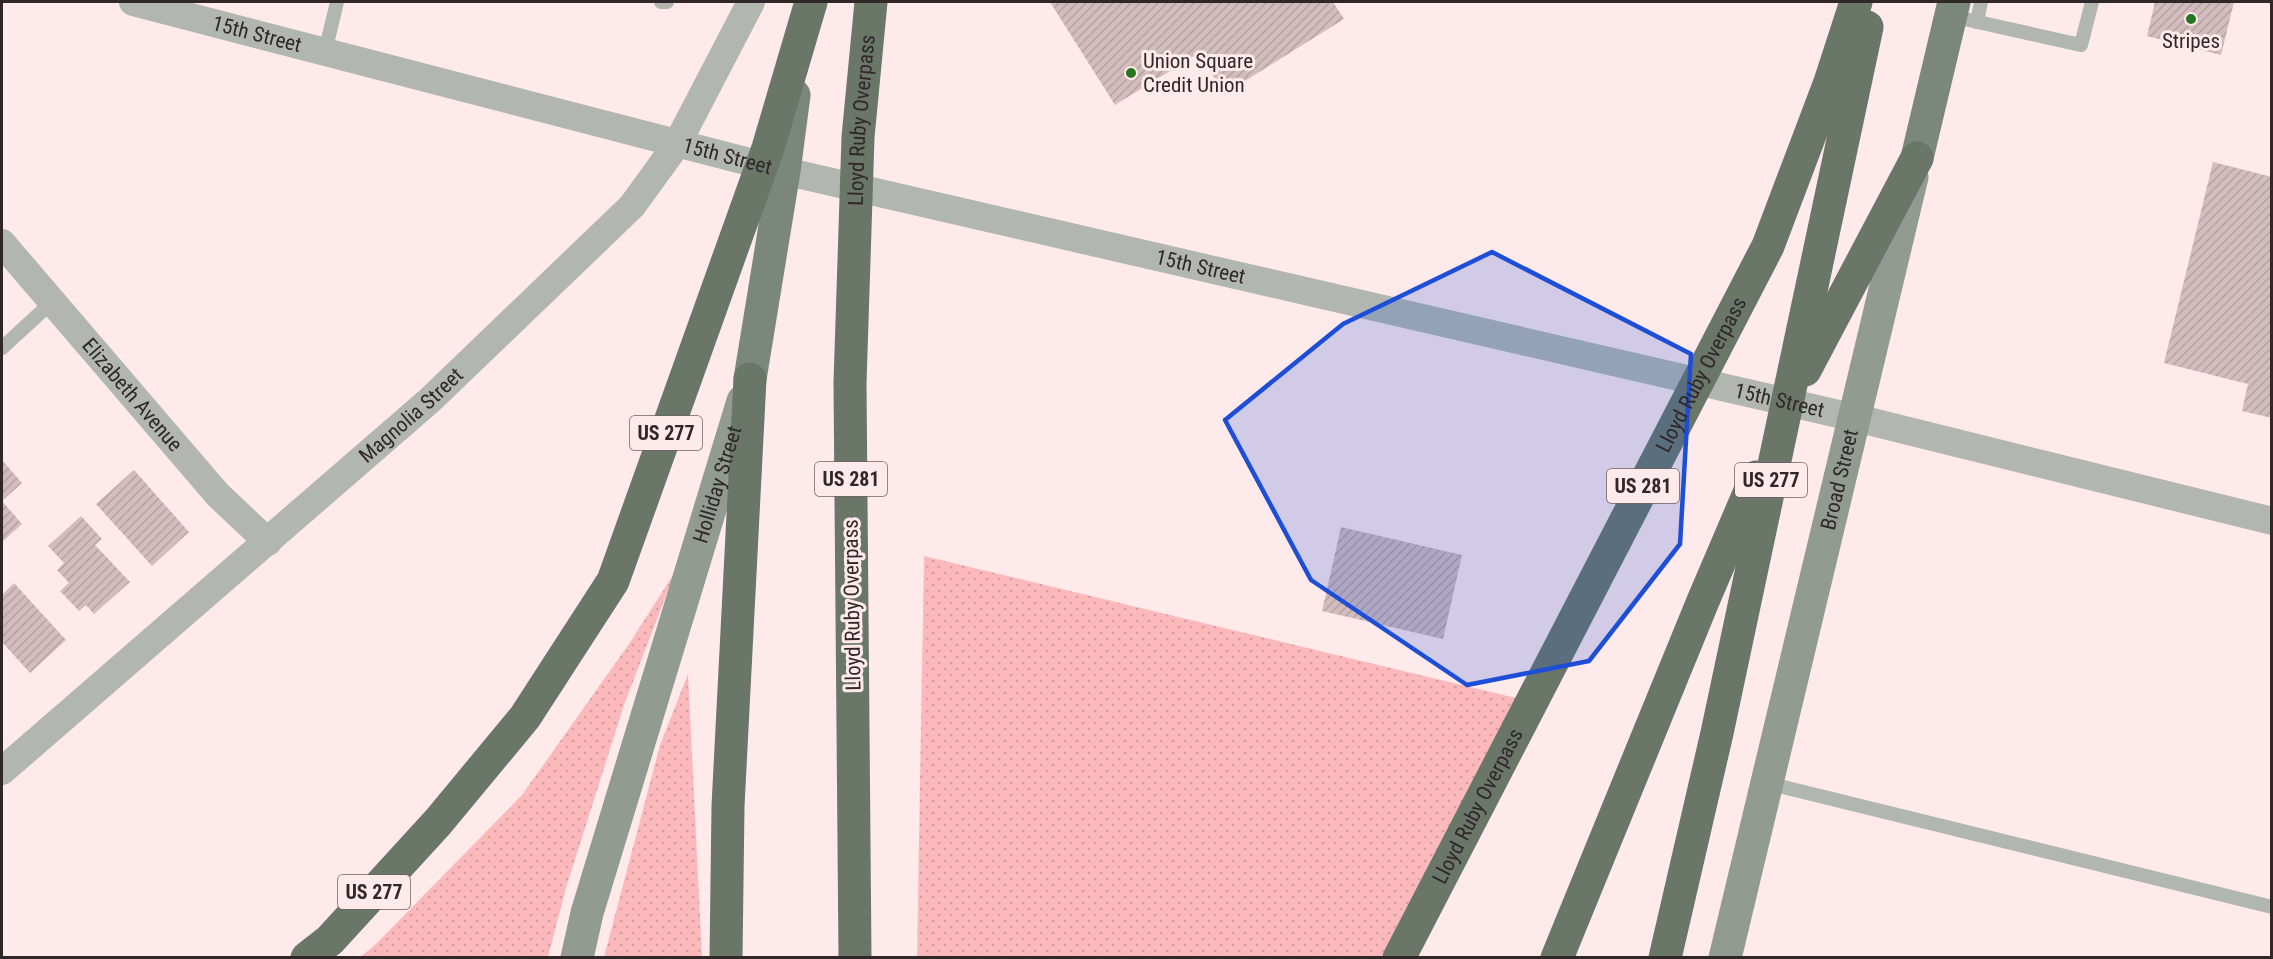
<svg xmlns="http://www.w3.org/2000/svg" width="2273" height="959" font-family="'Roboto Condensed',sans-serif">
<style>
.grass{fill:url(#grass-dots)}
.building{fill:url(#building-hatch)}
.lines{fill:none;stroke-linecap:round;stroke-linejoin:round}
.service{stroke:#b1b7b0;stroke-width:14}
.minor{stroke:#b1b7b0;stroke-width:28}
.secondary{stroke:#929b91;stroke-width:33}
.primary{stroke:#7c877b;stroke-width:33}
.motorway{stroke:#697668;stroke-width:33}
.marked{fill:#1d4ed8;fill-opacity:0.2;stroke:#1d4ed8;stroke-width:4.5;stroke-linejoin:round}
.poi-dot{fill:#27761f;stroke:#feeaeb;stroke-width:2}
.labels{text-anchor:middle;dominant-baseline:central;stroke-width:6;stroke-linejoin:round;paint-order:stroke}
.shield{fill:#feeaeb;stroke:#6e6262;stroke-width:1.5}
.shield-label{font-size:20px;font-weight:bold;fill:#302728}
.street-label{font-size:21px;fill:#302728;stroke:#feeaeb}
.poi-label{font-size:21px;fill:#302728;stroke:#feeaeb}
</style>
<defs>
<pattern id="grass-dots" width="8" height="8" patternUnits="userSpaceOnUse" patternTransform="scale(1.5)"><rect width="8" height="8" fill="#fcb9bc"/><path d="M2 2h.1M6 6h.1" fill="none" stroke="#d89fa2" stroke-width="1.8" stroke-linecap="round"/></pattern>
<pattern id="building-hatch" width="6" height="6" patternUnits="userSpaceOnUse" patternTransform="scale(1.5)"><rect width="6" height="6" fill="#d3bcbd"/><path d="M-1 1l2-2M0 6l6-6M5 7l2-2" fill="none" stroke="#b5a2a2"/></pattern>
</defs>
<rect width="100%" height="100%" fill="#feeaeb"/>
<g class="grass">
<path d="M924 556 1520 699 1385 957 917 958Z"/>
<path d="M675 572 624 705 566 888 548 957 359 958 375 945 522 795 629 644Z"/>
<path d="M688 674 702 957H604L660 745Z"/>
</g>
<g class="building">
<path d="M1050 2H1333L1344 19 1224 94 1199 53 1115 105Z"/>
<path d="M2155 2H2234L2221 55 2147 36Z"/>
<path d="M2213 162 2272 177V418L2242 411 2248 384 2164 363Z"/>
<path d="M2 460 22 483 2 501Z"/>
<path d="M134 470 189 532 152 566 96 504Z"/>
<path d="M2 501 22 524 3 541 2 540Z"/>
<path d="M81 516 102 539 95 545 130 582 94 614 86 605 79 611 60 591 69 583 57 570 64 563 48 546Z"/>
<path d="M1341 527 1462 555 1443 639 1322 611Z"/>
<path d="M14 583 66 640 30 673 2 642V595Z"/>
</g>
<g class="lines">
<g class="service">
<path d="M661 2H667"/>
<path d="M1951 16 2081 45 2092 2"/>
<path d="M1977 22 1981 2"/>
<path d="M325 52 337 2"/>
<path d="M2 348 52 302"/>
<path d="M1767 783 2272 907"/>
</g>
<g class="minor">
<path id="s1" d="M133 2 784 171 1856 418 2272 521"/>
<path id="s2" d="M2 243 218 495 268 542"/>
<path id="s3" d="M2 771 430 400 632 206 677 144 751 2"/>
</g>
<g class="secondary">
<path id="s4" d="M577 958 587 913 743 401"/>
<path id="s5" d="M1725 958 1912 177"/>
</g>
<g class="primary">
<path d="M1917 158 1954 2"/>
<path d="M750 379 784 171 794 95"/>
</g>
<g class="motorway">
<path d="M1805 370 1917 158"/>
<path d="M307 958 330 940 438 822 525 717 613 581 768 148 811 2"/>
<path d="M726 958 728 806 750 379"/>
<path id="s6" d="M855 958 850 383 858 137 871 2"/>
<path id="s7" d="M1399 958 1768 246 1830 82 1856 2"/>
<path d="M1557 958 1703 601 1756 477"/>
<path d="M1665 958 1717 733 1867 27"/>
</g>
</g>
<path class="marked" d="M1492 252 1691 354 1680 544 1589 661 1467 685 1311 580 1225 420 1343 324Z"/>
<g class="poi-dot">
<circle cx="2191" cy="19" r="6"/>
<circle cx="1131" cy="73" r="6"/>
</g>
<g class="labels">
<g class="shield">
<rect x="630" y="416" width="72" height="34" rx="4.5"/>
<rect x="815" y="462" width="72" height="34" rx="4.5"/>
<rect x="1735" y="463" width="72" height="34" rx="4.5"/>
<rect x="1607" y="469" width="72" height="34" rx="4.5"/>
<rect x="338" y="875" width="72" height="34" rx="4.5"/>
</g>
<g class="shield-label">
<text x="666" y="433">US 277</text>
<text x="851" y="479">US 281</text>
<text x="1771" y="480">US 277</text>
<text x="1643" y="486">US 281</text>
<text x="374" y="892">US 277</text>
</g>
<g class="street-label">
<text stroke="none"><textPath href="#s1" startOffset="128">15th Street</textPath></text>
<text stroke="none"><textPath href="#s6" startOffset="838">Lloyd Ruby Overpass</textPath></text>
<text stroke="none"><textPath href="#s1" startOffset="614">15th Street</textPath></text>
<text stroke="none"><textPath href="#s1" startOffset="1100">15th Street</textPath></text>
<text stroke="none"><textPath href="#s7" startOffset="657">Lloyd Ruby Overpass</textPath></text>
<text stroke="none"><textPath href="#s2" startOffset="200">Elizabeth Avenue</textPath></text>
<text stroke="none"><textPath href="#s1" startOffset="1694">15th Street</textPath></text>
<text stroke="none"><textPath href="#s3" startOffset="542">Magnolia Street</textPath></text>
<text stroke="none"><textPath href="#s5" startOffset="492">Broad Street</textPath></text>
<text stroke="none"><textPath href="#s4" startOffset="494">Holliday Street</textPath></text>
<text transform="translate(852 605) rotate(-91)">Lloyd Ruby Overpass</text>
<text stroke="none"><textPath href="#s7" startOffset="171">Lloyd Ruby Overpass</textPath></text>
</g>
<g class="poi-label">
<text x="2191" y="41">Stripes</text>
<text x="1143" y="61" text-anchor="start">Union Square<tspan x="1143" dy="24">Credit Union</tspan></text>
</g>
</g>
<rect width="2273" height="959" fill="none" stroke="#302728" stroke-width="6"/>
</svg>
